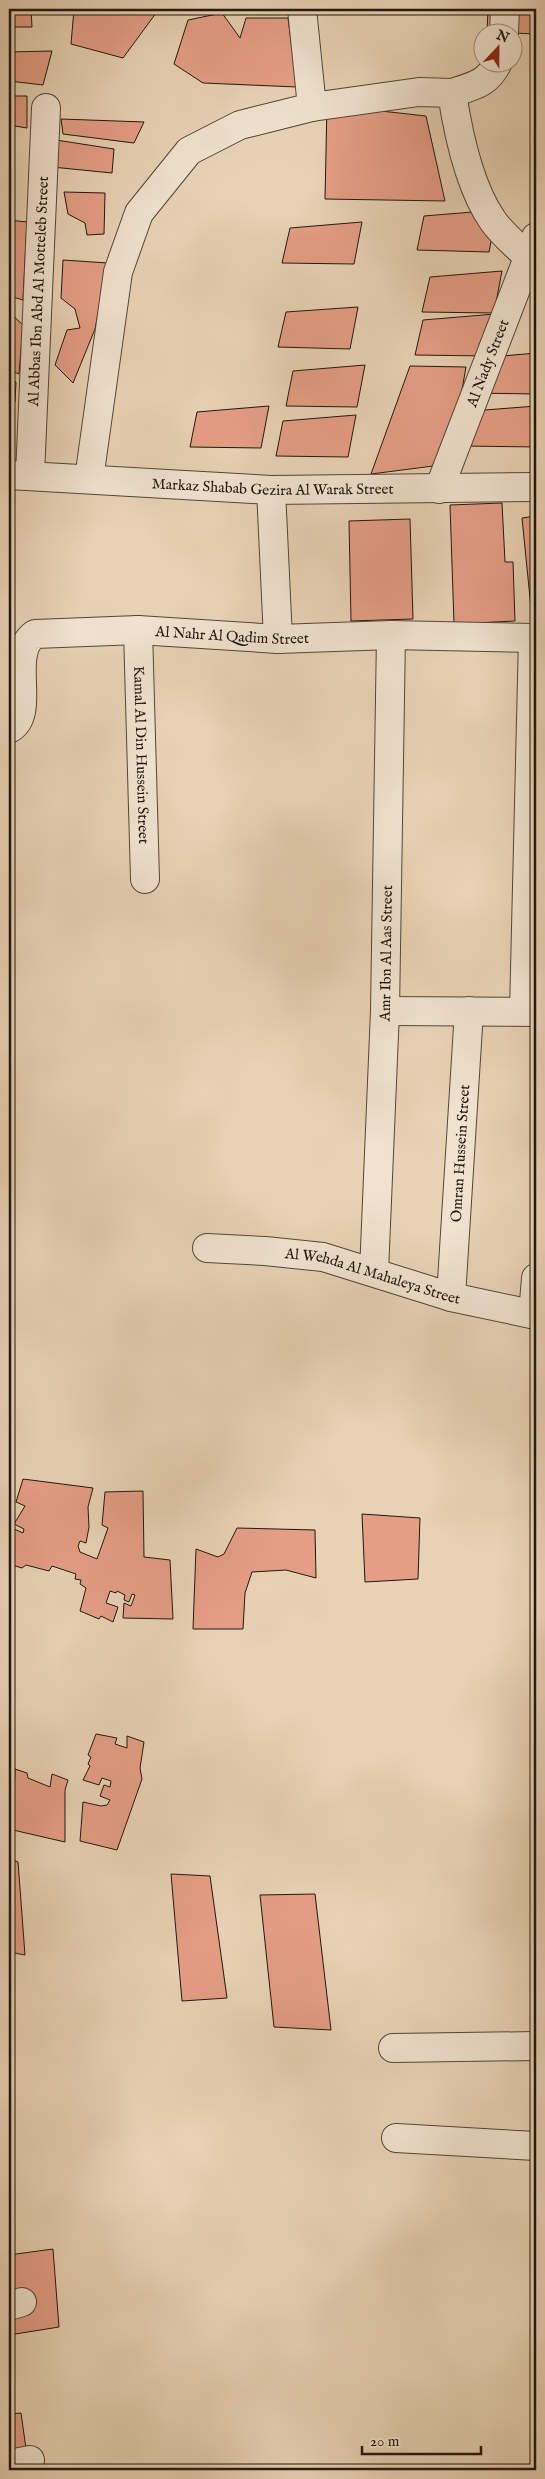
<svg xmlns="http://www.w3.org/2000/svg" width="545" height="2479" font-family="'IM FELL English',serif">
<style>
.building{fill:#e59e86;stroke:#20170d}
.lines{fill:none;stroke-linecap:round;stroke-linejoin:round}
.minor-casing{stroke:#524637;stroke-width:30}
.minor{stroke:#f0e2cf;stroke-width:28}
.labels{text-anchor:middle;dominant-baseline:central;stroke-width:4.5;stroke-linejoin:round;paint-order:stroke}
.street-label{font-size:15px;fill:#20170d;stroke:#f0e2cf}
</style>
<rect width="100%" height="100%" fill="#e8d2b5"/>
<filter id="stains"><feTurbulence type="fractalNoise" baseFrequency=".004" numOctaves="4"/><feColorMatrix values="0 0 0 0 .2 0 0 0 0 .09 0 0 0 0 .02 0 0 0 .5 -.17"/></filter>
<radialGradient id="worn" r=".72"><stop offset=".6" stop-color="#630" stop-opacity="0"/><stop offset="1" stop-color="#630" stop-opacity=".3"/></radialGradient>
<g class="building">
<path d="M9 9H31L32 27H9Z"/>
<path d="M74 9H159L123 58 71 44Z"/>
<path d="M488 9H536V34L487 32Z"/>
<path d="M222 13 240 38 246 18H288L297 87 203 83 174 64 188 20Z"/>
<path d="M52 51 43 85 9 81V52Z"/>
<path d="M9 96H27V128L9 125Z"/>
<path d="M327 105 426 116 445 201 325 199Z"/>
<path d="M61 119 144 122 134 143 63 134Z"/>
<path d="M56 140 114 149 112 173 52 167Z"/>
<path d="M64 192 105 193 104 234 87 235 85 223 68 214Z"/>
<path d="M497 210 489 252 417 250 424 216Z"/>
<path d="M9 220 27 222 23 300 9 296Z"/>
<path d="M362 222 354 264 282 263 290 228Z"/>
<path d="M63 260 108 263 95 329 73 383 55 365 67 330 80 328 75 309 61 298Z"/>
<path d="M502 271 494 313 422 312 430 277Z"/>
<path d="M358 307 350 349 278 347 286 312Z"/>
<path d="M9 312 23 325 19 374 9 370Z"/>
<path d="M495 314 487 356 415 355 423 320Z"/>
<path d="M536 353V394L472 393 480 358Z"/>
<path d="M365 365 357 407 286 406 293 371Z"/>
<path d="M410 366 466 367 449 464 371 474Z"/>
<path d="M9 378 16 382 15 402 9 399Z"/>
<path d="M269 406 261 448 190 447 197 412Z"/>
<path d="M536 406V447L464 446 472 411Z"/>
<path d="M356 415 348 457 276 456 283 421Z"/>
<path d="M502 503 505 562H513L515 621 454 624 450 505Z"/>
<path d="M536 516V608H531L522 518Z"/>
<path d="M410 519 413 619 351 621 349 521Z"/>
<path d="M23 1479 93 1488 88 1507 89 1527 86 1543 80 1541 78 1546 80 1552 97 1559 108 1528 102 1525 105 1492 143 1491 144 1557 170 1560 173 1619 123 1618 124 1603 131 1606 135 1595 132 1594 129 1602 124 1600 125 1595 117 1591 116 1593 110 1591 106 1603 118 1607 113 1622 101 1616 99 1619 80 1611 86 1588 80 1584 81 1580 75 1579 76 1574 52 1566 49 1571 26 1565 22 1568 9 1564 10 1527 23 1533 24 1529 14 1524 25 1506 16 1502Z"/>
<path d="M362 1514 420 1518 418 1579 365 1582Z"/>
<path d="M237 1528 315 1530 316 1578 286 1570 252 1572 245 1593 243 1629H193L196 1549 218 1557 224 1554Z"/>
<path d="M96 1734 117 1738 115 1744 127 1748V1736L144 1742 140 1768 142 1779 117 1850 80 1841 83 1802 101 1806 107 1805 110 1800 100 1796 104 1785 110 1787 111 1781 102 1778 99 1785 83 1780 90 1766 88 1764 91 1757 88 1755Z"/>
<path d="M15 1769 27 1773 28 1778 50 1787 52 1774 68 1780 65 1790V1842L13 1830Z"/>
<path d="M9 1858 18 1862 25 1955 9 1952Z"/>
<path d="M171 1874 210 1876 227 1998 182 2001Z"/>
<path d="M315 1894 331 2030 274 2027 260 1895Z"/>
<path d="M53 2249 59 2327 9 2335V2255Z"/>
<path d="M21 2413 29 2470H9V2414Z"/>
</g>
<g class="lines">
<g class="minor-casing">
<g id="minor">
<path d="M302 9 312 107"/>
<path d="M504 32 505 9"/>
<path d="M452 93C473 86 488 84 498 62"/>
<path id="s1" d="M9 475 271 490 536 487"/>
<path id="s2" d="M30 475 46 108"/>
<path d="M89 479 118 272 139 213 189 151 240 125 312 107 419 92 452 93C458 133 470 188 493 221 502 234 516 245 528 257"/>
<path id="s3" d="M439 489 536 237"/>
<path d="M271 490 278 639"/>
<path id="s4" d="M138 630 145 879"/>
<path id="s5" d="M9 729C38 714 6 653 35 634L138 630 278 639 391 635 536 638"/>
<path d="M385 1011 536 1012"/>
<path d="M524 1011 533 638"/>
<path id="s6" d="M207 1248 265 1251 323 1257 451 1297 536 1315"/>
<path id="s7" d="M374 1272 385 1011 391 635"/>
<path id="s8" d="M451 1297 469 1011"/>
<path d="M533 1314 536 1278"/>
<path d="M393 2048 536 2046"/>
<path d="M396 2138 536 2146"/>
<path d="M9 2306 22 2302"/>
<path d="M9 2464 30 2460"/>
</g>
</g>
<use href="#minor" class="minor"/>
</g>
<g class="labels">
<g class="street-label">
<text stroke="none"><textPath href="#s2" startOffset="184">Al Abbas Ibn Abd Al Motteleb Street</textPath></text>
<text stroke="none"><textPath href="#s3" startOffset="135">Al Nady Street</textPath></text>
<text stroke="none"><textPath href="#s1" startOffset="264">Markaz Shabab Gezira Al Warak Street</textPath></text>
<text stroke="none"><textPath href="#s5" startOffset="301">Al Nahr Al Qadim Street</textPath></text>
<text stroke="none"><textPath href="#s4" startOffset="125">Kamal Al Din Hussein Street</textPath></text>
<text stroke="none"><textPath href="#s7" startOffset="319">Amr Ibn Al Aas Street</textPath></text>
<text stroke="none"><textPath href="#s8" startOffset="144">Omran Hussein Street</textPath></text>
<text stroke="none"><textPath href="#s6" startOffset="169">Al Wehda Al Mahaleya Street</textPath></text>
</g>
</g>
<rect width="545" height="2479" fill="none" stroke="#e8d2b5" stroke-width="30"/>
<rect x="10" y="10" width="525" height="2459" fill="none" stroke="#20170d" stroke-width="2.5"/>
<rect x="15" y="15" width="515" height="2449" fill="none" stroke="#20170d"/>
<g transform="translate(498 48) rotate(22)"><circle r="24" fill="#f0e2cf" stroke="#9d9181"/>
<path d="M0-4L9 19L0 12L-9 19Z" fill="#8f2418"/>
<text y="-8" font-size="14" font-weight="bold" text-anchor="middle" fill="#20170d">N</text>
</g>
<path d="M362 2446v8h119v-8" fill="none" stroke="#20170d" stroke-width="2.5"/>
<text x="370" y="2446" font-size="15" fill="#20170d" stroke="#f0e2cf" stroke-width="4" paint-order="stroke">20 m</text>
<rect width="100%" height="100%" filter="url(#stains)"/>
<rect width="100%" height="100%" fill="url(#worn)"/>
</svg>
